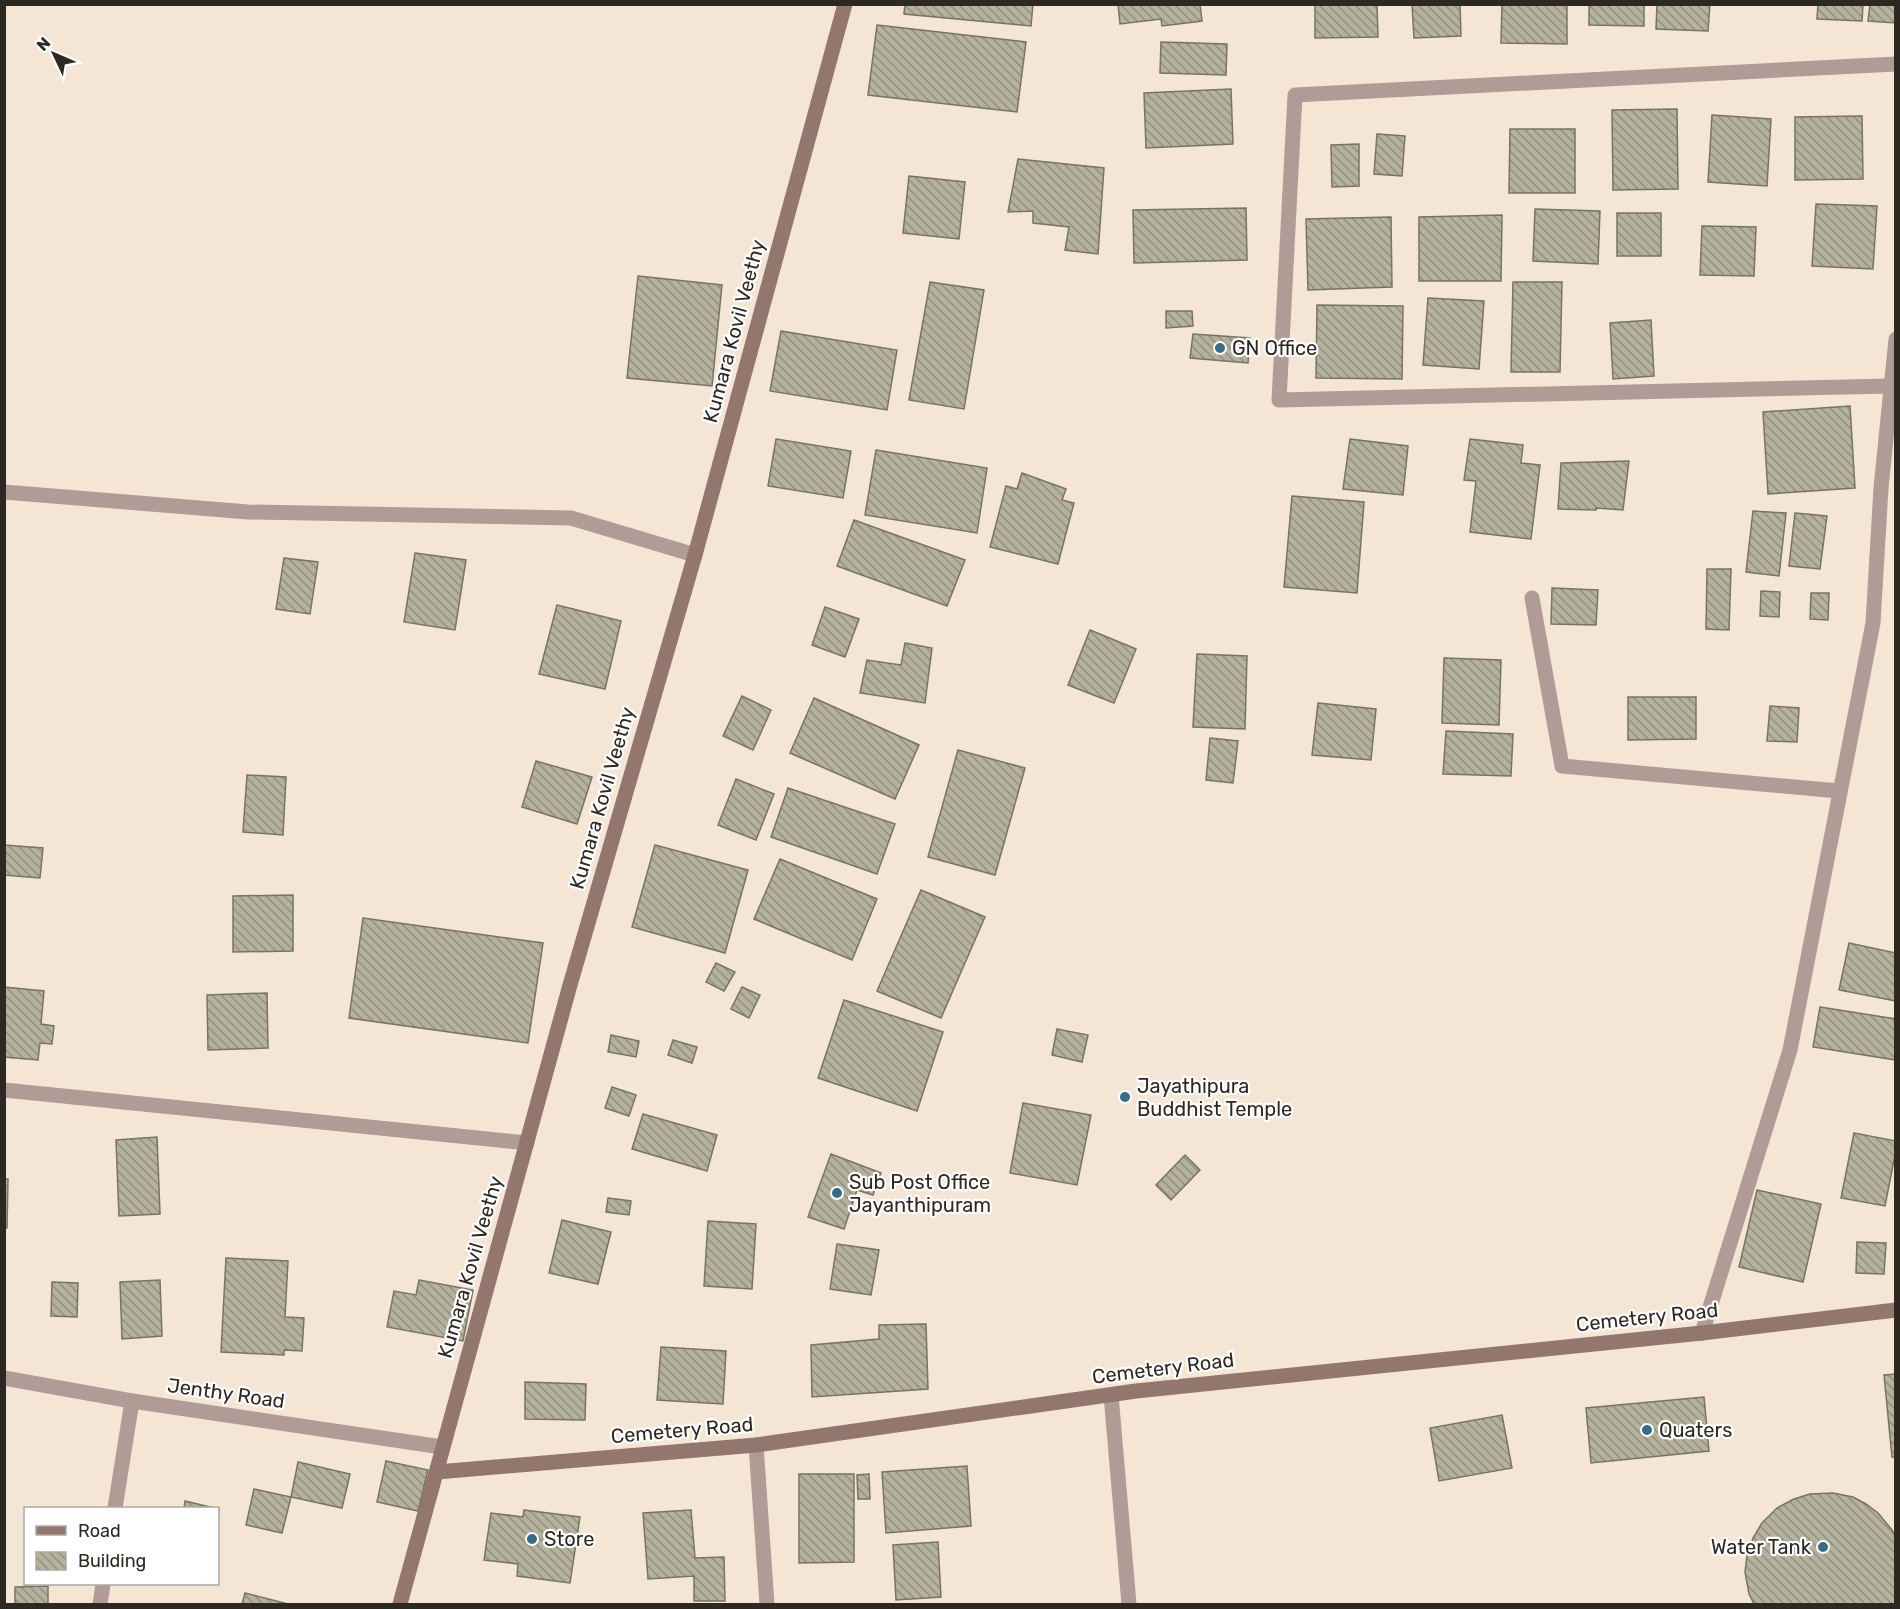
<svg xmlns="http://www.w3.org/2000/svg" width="1900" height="1609" font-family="Rubik,sans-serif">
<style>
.building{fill:url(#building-back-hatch);stroke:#777462;stroke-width:1.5}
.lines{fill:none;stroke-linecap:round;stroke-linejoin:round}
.street{stroke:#b09b96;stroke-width:15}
.secondary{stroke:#93776f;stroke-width:15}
.poi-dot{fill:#356d87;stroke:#fff;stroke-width:2}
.labels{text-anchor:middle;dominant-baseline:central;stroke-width:4.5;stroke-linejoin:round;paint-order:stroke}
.street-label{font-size:20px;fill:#2e2822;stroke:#fff}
.poi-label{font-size:20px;fill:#2e2822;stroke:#fff;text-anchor:start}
</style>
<defs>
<pattern id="building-back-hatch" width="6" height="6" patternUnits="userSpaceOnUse" patternTransform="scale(1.5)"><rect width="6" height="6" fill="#b4b19d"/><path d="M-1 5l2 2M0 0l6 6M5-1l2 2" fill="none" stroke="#939080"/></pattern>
</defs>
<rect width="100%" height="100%" fill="#f5e5d5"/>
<g class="building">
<path d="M905 4H1033L1031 26 904 14Z"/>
<path d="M1118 4H1200L1202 21 1162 26 1161 19 1120 24Z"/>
<path d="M1315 4H1377L1378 37 1315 38Z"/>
<path d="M1412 4H1460L1461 36 1414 38Z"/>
<path d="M1502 4H1567V44L1501 43Z"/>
<path d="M1589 4H1644V26L1589 25Z"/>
<path d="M1657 4H1710L1708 31 1656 29Z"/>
<path d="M1818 4H1863L1862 21 1817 19Z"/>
<path d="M1870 4H1896V23L1868 21Z"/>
<path d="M877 25 1026 42 1017 112 868 95Z"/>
<path d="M1161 42 1227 44 1226 75 1160 73Z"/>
<path d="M1231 89 1233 144 1146 148 1144 93Z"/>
<path d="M1677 109 1678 189 1613 190 1612 110Z"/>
<path d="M1712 115 1771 119 1767 186 1708 182Z"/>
<path d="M1862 116 1863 179 1795 180V117Z"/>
<path d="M1510 129H1575V193H1509Z"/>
<path d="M1377 134 1405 136 1402 176 1374 174Z"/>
<path d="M1359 144V186L1332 187 1331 145Z"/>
<path d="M1018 159 1104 168 1098 254 1065 250 1069 227 1033 223V211L1008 212Z"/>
<path d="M909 176 965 182 959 239 903 233Z"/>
<path d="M1816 204 1877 206 1873 269 1812 266Z"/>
<path d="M1246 208 1247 260 1134 263 1133 210Z"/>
<path d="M1535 209 1600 211 1598 264 1533 261Z"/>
<rect x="1617" y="213" width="44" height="43"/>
<path d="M1502 215 1501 281H1419V217Z"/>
<path d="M1391 217 1392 287 1308 290 1306 219Z"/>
<path d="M1702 226 1756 227 1754 276 1700 275Z"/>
<path d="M638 276 722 285 712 386 627 378Z"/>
<path d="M930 282 984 290 964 409 909 400Z"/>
<path d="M1513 282H1562L1560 372H1511Z"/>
<path d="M1428 298 1484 301 1479 369 1423 365Z"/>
<path d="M1317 305 1403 306 1402 379 1316 378Z"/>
<path d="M1166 311H1192L1193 326 1166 328Z"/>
<path d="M1651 320 1654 376 1613 379 1610 323Z"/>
<path d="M781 331 897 350 887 410 770 391Z"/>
<path d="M1193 334 1250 338 1248 363 1190 358Z"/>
<path d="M1850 406 1855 488 1768 494 1763 412Z"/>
<path d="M776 439 851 451 843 498 768 486Z"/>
<path d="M1350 439 1408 446 1403 495 1343 489Z"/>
<path d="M1470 439 1523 445 1521 463 1540 465 1531 539 1470 532 1476 481 1464 480Z"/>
<path d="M876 450 987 468 977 533 865 515Z"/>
<path d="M1629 461 1623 510 1596 508V510L1558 509 1561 463Z"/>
<path d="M1022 473 1066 489 1062 500 1074 503 1058 564 990 547 1006 486 1017 489Z"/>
<path d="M1292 496 1364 502 1357 593 1284 587Z"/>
<path d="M1753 511 1786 513 1779 576 1746 572Z"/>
<path d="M1795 513 1827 516 1820 569 1789 566Z"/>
<path d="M854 520 965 560 947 606 837 566Z"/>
<path d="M415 553 466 560 455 630 404 622Z"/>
<path d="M284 558 318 562 310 614 276 609Z"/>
<path d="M1707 569H1731L1729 630 1706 629Z"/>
<path d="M1552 588 1598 590 1596 625 1551 624Z"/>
<path d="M1761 591 1780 592 1779 617 1760 616Z"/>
<path d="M1811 593H1829L1828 620 1810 619Z"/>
<path d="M557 605 621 621 605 689 539 674Z"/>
<path d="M825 607 859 619 845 657 812 645Z"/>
<path d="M1090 630 1136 649 1114 703 1068 685Z"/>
<path d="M905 643 932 648 925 703 860 693 867 660 901 665Z"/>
<path d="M1197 654 1247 656 1245 729 1193 727Z"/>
<path d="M1444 658 1501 660 1499 725 1442 723Z"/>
<path d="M742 696 771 710 753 750 723 736Z"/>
<path d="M1628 697H1696V739L1628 740Z"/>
<path d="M814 698 919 745 895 799 790 753Z"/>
<path d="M1318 703 1376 709 1371 760 1312 755Z"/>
<path d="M1770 706 1799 708 1797 742 1767 741Z"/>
<path d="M1446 731 1513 734 1511 776 1443 774Z"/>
<path d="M1210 738 1238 741 1233 783 1206 780Z"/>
<path d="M958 750 1025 768 995 875 928 857Z"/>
<path d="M536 761 592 777 577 824 522 807Z"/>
<path d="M247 775 286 777 283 835 243 832Z"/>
<path d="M736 779 774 794 756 840 718 825Z"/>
<path d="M788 788 895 824 877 874 771 837Z"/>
<path d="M4 845 43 848 40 878 4 875Z"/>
<path d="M655 845 748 870 725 953 632 927Z"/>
<path d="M780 859 877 899 852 960 754 919Z"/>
<path d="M921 890 985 917 941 1018 877 991Z"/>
<path d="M293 895V951L233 952V896Z"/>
<path d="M363 918 543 943 528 1043 349 1018Z"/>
<path d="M1849 943 1896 953V1001L1839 990Z"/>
<path d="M716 963 735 972 724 991 706 982Z"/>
<path d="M4 987 44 991 41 1024 54 1026 52 1044 40 1043 38 1060 4 1057Z"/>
<path d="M742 987 760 995 749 1018 731 1009Z"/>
<path d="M267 993 268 1048 208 1050 207 995Z"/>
<path d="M844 1000 943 1032 917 1111 818 1078Z"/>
<path d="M1820 1007 1896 1019V1060L1813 1047Z"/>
<path d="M1057 1029 1088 1035 1082 1062 1052 1055Z"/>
<path d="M611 1035 639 1041 636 1057 608 1052Z"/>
<path d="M673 1040 697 1047 692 1063 668 1055Z"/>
<path d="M612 1087 636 1095 629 1116 605 1108Z"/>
<path d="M1023 1103 1091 1115 1077 1185 1010 1173Z"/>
<path d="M643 1114 717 1135 707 1171 632 1149Z"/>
<path d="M1854 1133 1896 1141V1150L1885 1206 1841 1198Z"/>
<path d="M157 1137 160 1214 119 1216 116 1140Z"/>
<path d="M831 1154 881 1173 873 1195 857 1190 844 1229 808 1217Z"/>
<path d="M1185 1155 1200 1170 1171 1200 1156 1185Z"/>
<path d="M4 1179H8L7 1228H4Z"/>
<path d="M1757 1190 1821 1204 1803 1282 1739 1267Z"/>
<path d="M608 1198 631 1201 629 1215 606 1212Z"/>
<path d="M562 1220 611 1232 598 1284 549 1273Z"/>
<path d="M708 1221 756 1224 752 1289 704 1286Z"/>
<path d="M1857 1242 1886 1243 1884 1274 1856 1273Z"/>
<path d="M837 1244 879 1250 871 1295 830 1289Z"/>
<path d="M226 1258 288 1261 285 1317 304 1318 302 1351 284 1350V1355L221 1352Z"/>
<path d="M160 1280 162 1336 122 1339 120 1282Z"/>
<path d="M419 1280 473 1290 463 1341 387 1327 394 1291 416 1295Z"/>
<path d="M52 1282 78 1283 77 1317 51 1316Z"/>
<path d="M926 1324 928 1389 812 1397 811 1345 879 1339V1325Z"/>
<path d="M661 1347 726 1351 723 1404 657 1400Z"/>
<path d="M1896 1374V1457H1892L1884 1375Z"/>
<path d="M525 1382 586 1384 585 1420 525 1419Z"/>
<path d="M1704 1397 1709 1451 1591 1463 1586 1408Z"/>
<path d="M1502 1415 1512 1468 1439 1481 1430 1428Z"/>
<path d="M386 1461 428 1470 418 1511 377 1502Z"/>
<path d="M298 1462 350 1474 342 1508 291 1497Z"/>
<path d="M967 1466 971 1526 886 1533 882 1472Z"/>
<path d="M799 1474H854V1562L799 1563Z"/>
<path d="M869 1474 870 1499H858L857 1475Z"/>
<path d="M254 1489 291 1497 282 1533 246 1525Z"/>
<path d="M1833 1493 1853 1497 1866 1504 1878 1513 1892 1530 1896 1538V1604H1754L1749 1594 1745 1572 1747 1556 1753 1538 1762 1523 1777 1508 1794 1499 1810 1494Z"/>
<path d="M185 1501 219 1509 218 1518V1508H184Z"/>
<path d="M524 1510 580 1517 570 1583 517 1576 518 1564 484 1560 491 1513 523 1517Z"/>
<path d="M691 1510 695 1558 724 1557 725 1601H694V1576L648 1579 643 1513Z"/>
<path d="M938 1542 941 1597 896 1600 893 1545Z"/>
<path d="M48 1586V1604H15V1587Z"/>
<path d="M245 1593 288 1604H242Z"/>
</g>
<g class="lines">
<g class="street">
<path d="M1891 386 1279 400 1295 95 1896 64"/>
<path d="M4 492 248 512 571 518 695 555"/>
<path d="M1532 598 1562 766 1839 791"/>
<path d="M4 1090 527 1143"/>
<path d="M1702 1333 1790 1050 1873 623 1881 488 1896 339"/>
<path d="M4 1378 132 1401 442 1447"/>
<path d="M1111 1395 1129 1604"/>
<path d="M756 1445 767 1604"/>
<path d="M115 1508 132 1401"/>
<path d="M100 1604 103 1584"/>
</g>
<g class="secondary">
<path d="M437 1472 756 1445 1136 1391 1702 1333 1896 1310"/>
<path d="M400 1604 570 985 695 555 845 4"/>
</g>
</g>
<g class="poi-dot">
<circle cx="1220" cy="348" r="6"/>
<circle cx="1125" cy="1097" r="6"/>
<circle cx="837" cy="1193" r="6"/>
<circle cx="1647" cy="1430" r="6"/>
<circle cx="532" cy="1539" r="6"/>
<circle cx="1823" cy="1547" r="6"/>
</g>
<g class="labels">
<g class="street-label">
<text transform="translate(734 331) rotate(-75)">Kumara Kovil Veethy</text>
<text transform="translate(602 798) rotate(-74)">Kumara Kovil Veethy</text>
<text transform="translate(470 1267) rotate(-74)">Kumara Kovil Veethy</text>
<text transform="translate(1647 1317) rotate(-6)">Cemetery Road</text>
<text transform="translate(1163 1368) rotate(-7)">Cemetery Road</text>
<text transform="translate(226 1393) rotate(8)">Jenthy Road</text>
<text transform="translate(682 1430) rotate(-5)">Cemetery Road</text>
</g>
<g class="poi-label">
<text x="1232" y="348">GN Office</text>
<text x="1137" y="1086">Jayathipura<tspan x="1137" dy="23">Buddhist Temple</tspan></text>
<text x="849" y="1182">Sub Post Office<tspan x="849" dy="23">Jayanthipuram</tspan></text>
<text x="1659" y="1430">Quaters</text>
<text x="544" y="1539">Store</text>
<text x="1811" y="1547" text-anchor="end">Water Tank</text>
</g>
</g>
<rect width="1900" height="1609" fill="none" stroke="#2e2822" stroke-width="12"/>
<rect x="24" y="1507" width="195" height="78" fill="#ffffff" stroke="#aba9a7" stroke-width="1.5"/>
<rect x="36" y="1526" width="30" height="9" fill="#93776f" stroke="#aba9a7" stroke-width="1.5"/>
<text x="78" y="1537" font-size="18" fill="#2e2822">Road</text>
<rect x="36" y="1552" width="30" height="18" fill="url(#building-back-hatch)" stroke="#aba9a7" stroke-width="1.5"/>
<text x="78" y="1567" font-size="18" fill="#2e2822">Building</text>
<g transform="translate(54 54) rotate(314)" stroke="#ffffff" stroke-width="4.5" paint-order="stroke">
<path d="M0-4.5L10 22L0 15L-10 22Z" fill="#2e2822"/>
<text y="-9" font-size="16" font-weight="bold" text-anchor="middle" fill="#2e2822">N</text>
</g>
</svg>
